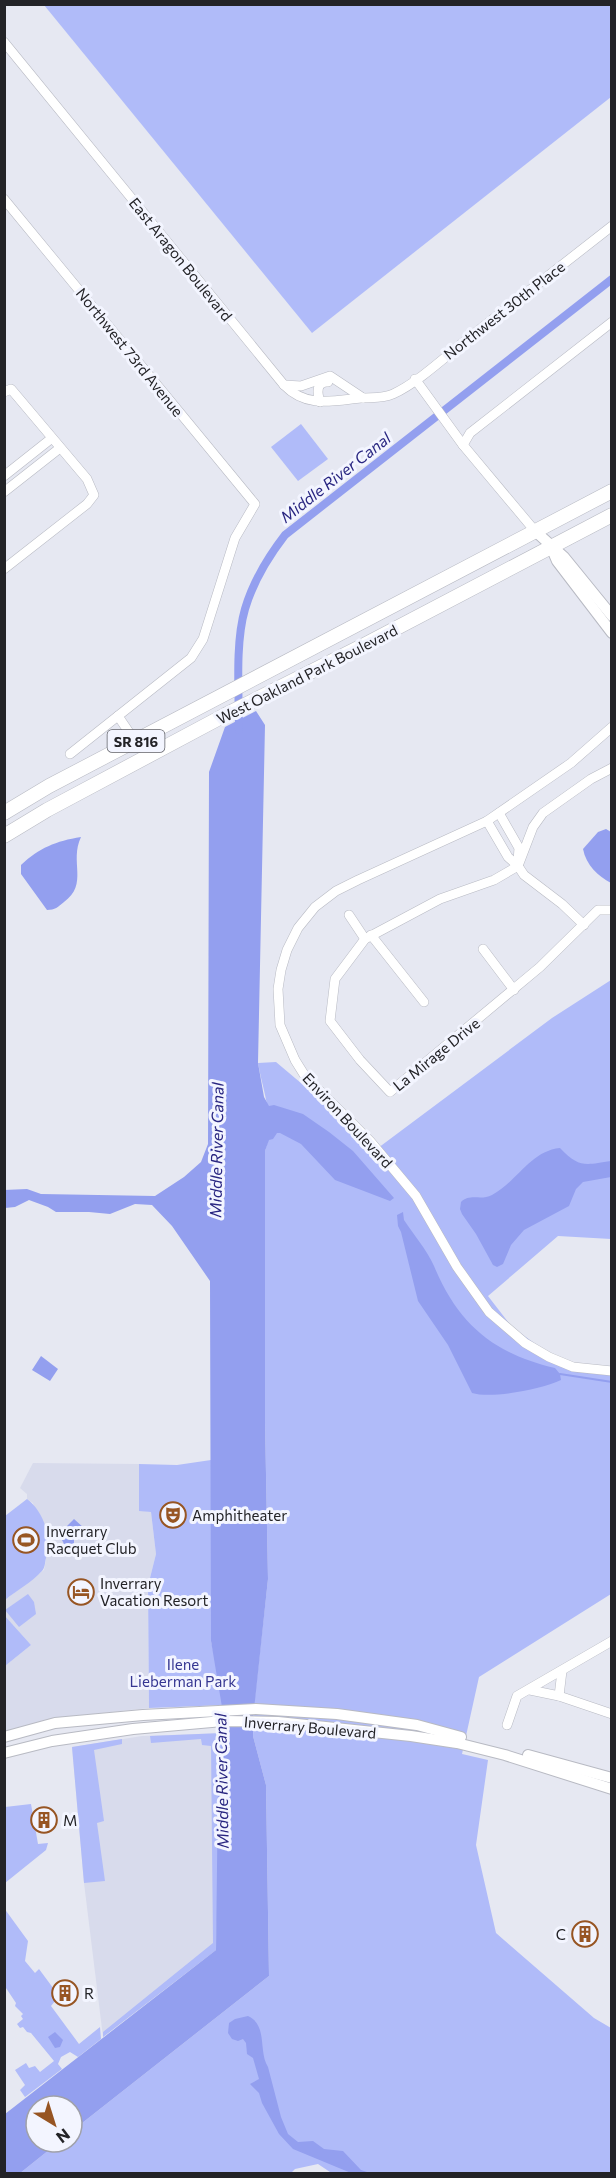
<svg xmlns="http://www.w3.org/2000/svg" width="616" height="2178" font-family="Commissioner,sans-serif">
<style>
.built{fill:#d8dbec}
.green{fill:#b0bbf9}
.water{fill:#939fef}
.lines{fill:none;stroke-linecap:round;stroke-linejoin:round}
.stream{stroke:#939fef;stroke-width:2}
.canal{stroke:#939fef;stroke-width:8}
.minor-casing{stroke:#b8bac3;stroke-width:10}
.tertiary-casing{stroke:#b8bac3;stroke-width:12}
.primary-casing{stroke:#b8bac3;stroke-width:15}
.minor{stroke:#fff;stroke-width:9}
.tertiary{stroke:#fff;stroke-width:10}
.primary{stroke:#fff;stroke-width:14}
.labels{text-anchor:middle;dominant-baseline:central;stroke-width:6;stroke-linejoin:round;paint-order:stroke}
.shield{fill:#f3f5ff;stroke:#616268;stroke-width:1.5}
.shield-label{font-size:14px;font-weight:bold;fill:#232327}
.street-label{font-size:15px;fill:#232327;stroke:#f3f5ff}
.poi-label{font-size:15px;fill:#232327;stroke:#f3f5ff;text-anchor:start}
.park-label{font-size:15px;fill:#353692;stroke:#f3f5ff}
.water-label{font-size:16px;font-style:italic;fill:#292681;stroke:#f3f5ff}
</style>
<rect width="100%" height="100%" fill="#e6e8f2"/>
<g class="built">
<path d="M33 1463 139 1464V1510L151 1512 156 1554 148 1586 149 1708 55 1718 5 1732V1666L31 1645 5 1616V1600L44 1570 46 1560 33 1503 27 1499V1494L20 1488Z"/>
<path d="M223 1733 218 1785 216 1950 103 2037 84 1883 72 1747 142 1736Z"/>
</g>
<g class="green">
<path d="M44 5H611V97L312 333Z"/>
<path d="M301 424 328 459 298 481 271 447Z"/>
<path d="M611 980V1239L558 1236 488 1296 512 1327 570 1369H611V1594L479 1677 462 1754 488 1760 476 1845 496 1933 594 2018 611 2028V2173L333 2174 318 2164 295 2169 290 2174H19L59 2142H72V2131L269 1976 266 1785 253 1736 254 1705 268 1579 265 1422V1151C276 1122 263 1092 258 1063L276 1062 378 1148 552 1018Z"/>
<path d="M211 1460V1641L225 1705 149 1708 148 1586 156 1554 151 1512 139 1511V1464L177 1465Z"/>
<path d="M27 1499C44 1512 52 1537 46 1558 45 1562 45 1568 42 1571 32 1582 16 1591 5 1600V1516Z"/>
<path d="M28 1594 34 1602 36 1614 19 1627 5 1610Z"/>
<path d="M5 1616 31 1645 5 1666Z"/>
<path d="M223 1733 216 1950 103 2037V2032L213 1943 211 1746 202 1745 201 1739 151 1743 150 1736Z"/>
<path d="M122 1739V1744L94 1750 104 1821 97 1823 105 1881 84 1883 72 1747Z"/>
<path d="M31 1804 38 1844 48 1843 46 1850 5 1883V1807Z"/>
<path d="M4 1908 28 1941 25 1961 35 1973 39 1969 59 1996 51 2006 79 2044 100 2027 101 2039 78 2057 70 2052 61 2057 58 2064 62 2069 25 2097 20 2090 25 2085 15 2070 26 2063 29 2068 35 2066 40 2072 54 2061 31 2033 27 2032 23 2027 20 2028 17 2024 23 2019 21 2016 23 2014 15 2006 16 2003 4 1985Z"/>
</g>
<g class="water">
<path d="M256 711 265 725 258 1063 264 1097 269 1106 274 1105 303 1114 329 1132 353 1151 394 1198 390 1201 335 1180 301 1144 280 1133H277L273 1139 269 1140 265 1151V1422L268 1579 253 1719V1736L266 1785 269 1976 72 2131V2106H36V2142H59L19 2174 5 2173V2114L216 1950 218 1785 224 1719 211 1641 210 1281 172 1226 152 1205 135 1204 110 1214 89 1212H56L48 1207 29 1200 15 1207 5 1208 4 1190 27 1189 41 1194 155 1196 184 1177 201 1162 208 1144 209 772 225 727Z"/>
<path d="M606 829 611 832V883C598 876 586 865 583 849L598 832Z"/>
<path d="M81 837C69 862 89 884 64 902 58 907 55 910 47 910L21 874V865C39 848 56 841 81 837Z"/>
<path d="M560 1148C579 1168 585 1165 611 1161V1177L583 1182 576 1189 569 1206 524 1230 511 1245 503 1264 497 1267 493 1265 476 1234 462 1214 460 1209 461 1202C470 1193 481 1201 492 1195 517 1182 530 1151 560 1148Z"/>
<path d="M403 1212 404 1220C413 1234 427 1250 434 1266 458 1324 494 1354 555 1368L560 1374 561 1380C542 1389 492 1399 472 1393L448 1345 418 1301 401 1232 398 1226 397 1215Z"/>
<path d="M41 1356 58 1369 50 1381 32 1370Z"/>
<path d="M74 1519 84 1528 74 1537V1545L65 1546 61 1538 66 1527Z"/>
<path d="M248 2016C268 2025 258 2051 268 2067L281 2117 288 2134 298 2142 313 2141 324 2149 343 2151 361 2170 370 2173H351L293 2149 279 2134 262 2103 259 2093 250 2084 259 2079 253 2058 247 2054 246 2043 243 2039 238 2041 232 2039 228 2033 229 2023 235 2019Z"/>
<path d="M55 2032 63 2040 60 2047 55 2048 48 2037Z"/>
</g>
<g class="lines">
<path class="stream" d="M560 1374 612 1382"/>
<path class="canal" d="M239 730C239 693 235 643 245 609 253 582 268 557 285 535L612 279"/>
<g class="minor-casing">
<g id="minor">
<path d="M4 42 284 385C306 408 332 401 361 398 372 397 382 399 393 394 419 382 447 355 470 337 518 300 564 263 612 226"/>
<path d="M4 199 255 504 235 538 203 639 191 658 70 754"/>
<path d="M415 379 463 445 535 531"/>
<path d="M284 385 301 386 330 376 363 398"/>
<path d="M4 392 11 389 87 479 94 495 87 504 4 569"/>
<path d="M320 402C317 393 316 381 328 382"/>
<path d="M463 445 470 433 612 322"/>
<path d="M4 476 52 438"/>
<path d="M4 492 60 448"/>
<path d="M118 716 135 741"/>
<path d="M612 727 571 763 487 821 358 880 336 891 315 907 298 928 287 950 281 970 278 989 280 1025 295 1060 305 1076 370 1141 416 1196 457 1267 489 1312 525 1343 549 1357 573 1367 612 1371"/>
<path d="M612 768 591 779 543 813 533 827 518 866 494 880 440 899 365 939 335 979 330 1021 360 1060 390 1092 540 967 598 910H612"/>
<path d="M499 813 519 848 518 861"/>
<path d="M487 821 508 857 518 866 524 875 562 904 584 925"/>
<path d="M349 915 365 939"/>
<path d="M371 935 424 1002"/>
<path d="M483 949 514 990"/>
<path d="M530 1690 559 1696 612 1714"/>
<path d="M559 1696 562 1671"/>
<path d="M507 1725 517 1696 612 1641"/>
</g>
</g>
<g class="tertiary-casing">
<g id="tertiary">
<path d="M535 531 564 557 612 616"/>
<path d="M551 547 557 561 612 633"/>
<path d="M4 1737 55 1723 143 1715 256 1709 337 1714 417 1725 461 1737"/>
<path d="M4 1753 52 1741 133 1729 223 1721 278 1722 411 1736 457 1743 505 1755 612 1789"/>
<path d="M528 1755 612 1778"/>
</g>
</g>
<g class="primary-casing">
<g id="primary">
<path d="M4 813 49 786 612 491"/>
<path d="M4 836 47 810 225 715 366 644 612 515"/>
</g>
</g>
<use href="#minor" class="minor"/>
<use href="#tertiary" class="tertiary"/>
<use href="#primary" class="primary"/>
</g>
<defs>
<g id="theatre-ring" transform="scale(1.35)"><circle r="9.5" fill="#f3f5ff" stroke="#975523" stroke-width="1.5"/><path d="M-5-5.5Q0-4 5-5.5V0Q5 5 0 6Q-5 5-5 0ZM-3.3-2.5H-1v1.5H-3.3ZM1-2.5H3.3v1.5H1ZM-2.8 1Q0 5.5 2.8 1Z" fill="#975523"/></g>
<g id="stadium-ring" transform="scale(1.35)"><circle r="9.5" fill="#f3f5ff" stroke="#975523" stroke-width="1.5"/><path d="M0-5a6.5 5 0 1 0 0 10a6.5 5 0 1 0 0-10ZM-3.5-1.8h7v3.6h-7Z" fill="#975523"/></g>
<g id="hotel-ring" transform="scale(1.35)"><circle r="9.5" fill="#f3f5ff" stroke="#975523" stroke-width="1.5"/><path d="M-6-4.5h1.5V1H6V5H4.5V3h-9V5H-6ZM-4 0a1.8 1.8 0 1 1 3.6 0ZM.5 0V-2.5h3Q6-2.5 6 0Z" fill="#975523"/></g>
<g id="building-ring" transform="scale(1.35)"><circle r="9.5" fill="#f3f5ff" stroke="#975523" stroke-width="1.5"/><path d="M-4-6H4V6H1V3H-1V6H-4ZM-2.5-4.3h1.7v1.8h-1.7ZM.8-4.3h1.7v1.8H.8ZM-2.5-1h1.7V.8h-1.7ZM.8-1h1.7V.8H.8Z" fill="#975523"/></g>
</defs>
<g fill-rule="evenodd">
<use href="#theatre-ring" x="173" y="1515"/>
<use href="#stadium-ring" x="26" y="1540"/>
<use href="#hotel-ring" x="81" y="1592"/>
<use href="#building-ring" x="44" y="1820"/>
<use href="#building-ring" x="585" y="1934"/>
<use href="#building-ring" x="65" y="1993"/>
</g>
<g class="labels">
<rect class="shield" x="107.5" y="730" width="57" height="22" rx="4.5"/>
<g class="shield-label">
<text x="136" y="741">SR 816</text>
</g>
<g class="street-label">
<text transform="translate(181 259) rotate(51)">East Aragon Boulevard</text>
<text transform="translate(504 310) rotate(-38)">Northwest 30th Place</text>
<text transform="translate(130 352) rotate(51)">Northwest 73rd Avenue</text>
<text transform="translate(307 674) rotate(-27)">West Oakland Park Boulevard</text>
<text transform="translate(436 1054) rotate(-39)">La Mirage Drive</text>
<text transform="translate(348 1120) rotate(47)">Environ Boulevard</text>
<text transform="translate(310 1727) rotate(5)">Inverrary Boulevard</text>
</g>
<g class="poi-label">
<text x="192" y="1515">Amphitheater</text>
<text x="46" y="1531">Inverrary<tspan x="46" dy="17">Racquet Club</tspan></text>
<text x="100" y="1583">Inverrary<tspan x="100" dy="17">Vacation Resort</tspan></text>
<text x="63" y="1820">M</text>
<text x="566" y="1934" text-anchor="end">C</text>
<text x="84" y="1993">R</text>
</g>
<g class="park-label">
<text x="183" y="1664">Ilene<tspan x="183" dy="17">Lieberman Park</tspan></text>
</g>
<g class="water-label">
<text transform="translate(335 477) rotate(-38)">Middle River Canal</text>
<text transform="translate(216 1150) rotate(-89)">Middle River Canal</text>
<text transform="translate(221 1781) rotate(-91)">Middle River Canal</text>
</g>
</g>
<rect width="616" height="2178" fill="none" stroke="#232327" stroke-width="12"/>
<g transform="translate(54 2124) rotate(142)"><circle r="28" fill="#f3f5ff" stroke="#a0a1a9" stroke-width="1.5"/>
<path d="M0-4.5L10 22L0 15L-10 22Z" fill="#975523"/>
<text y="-9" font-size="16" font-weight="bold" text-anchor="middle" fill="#232327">N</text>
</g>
</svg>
